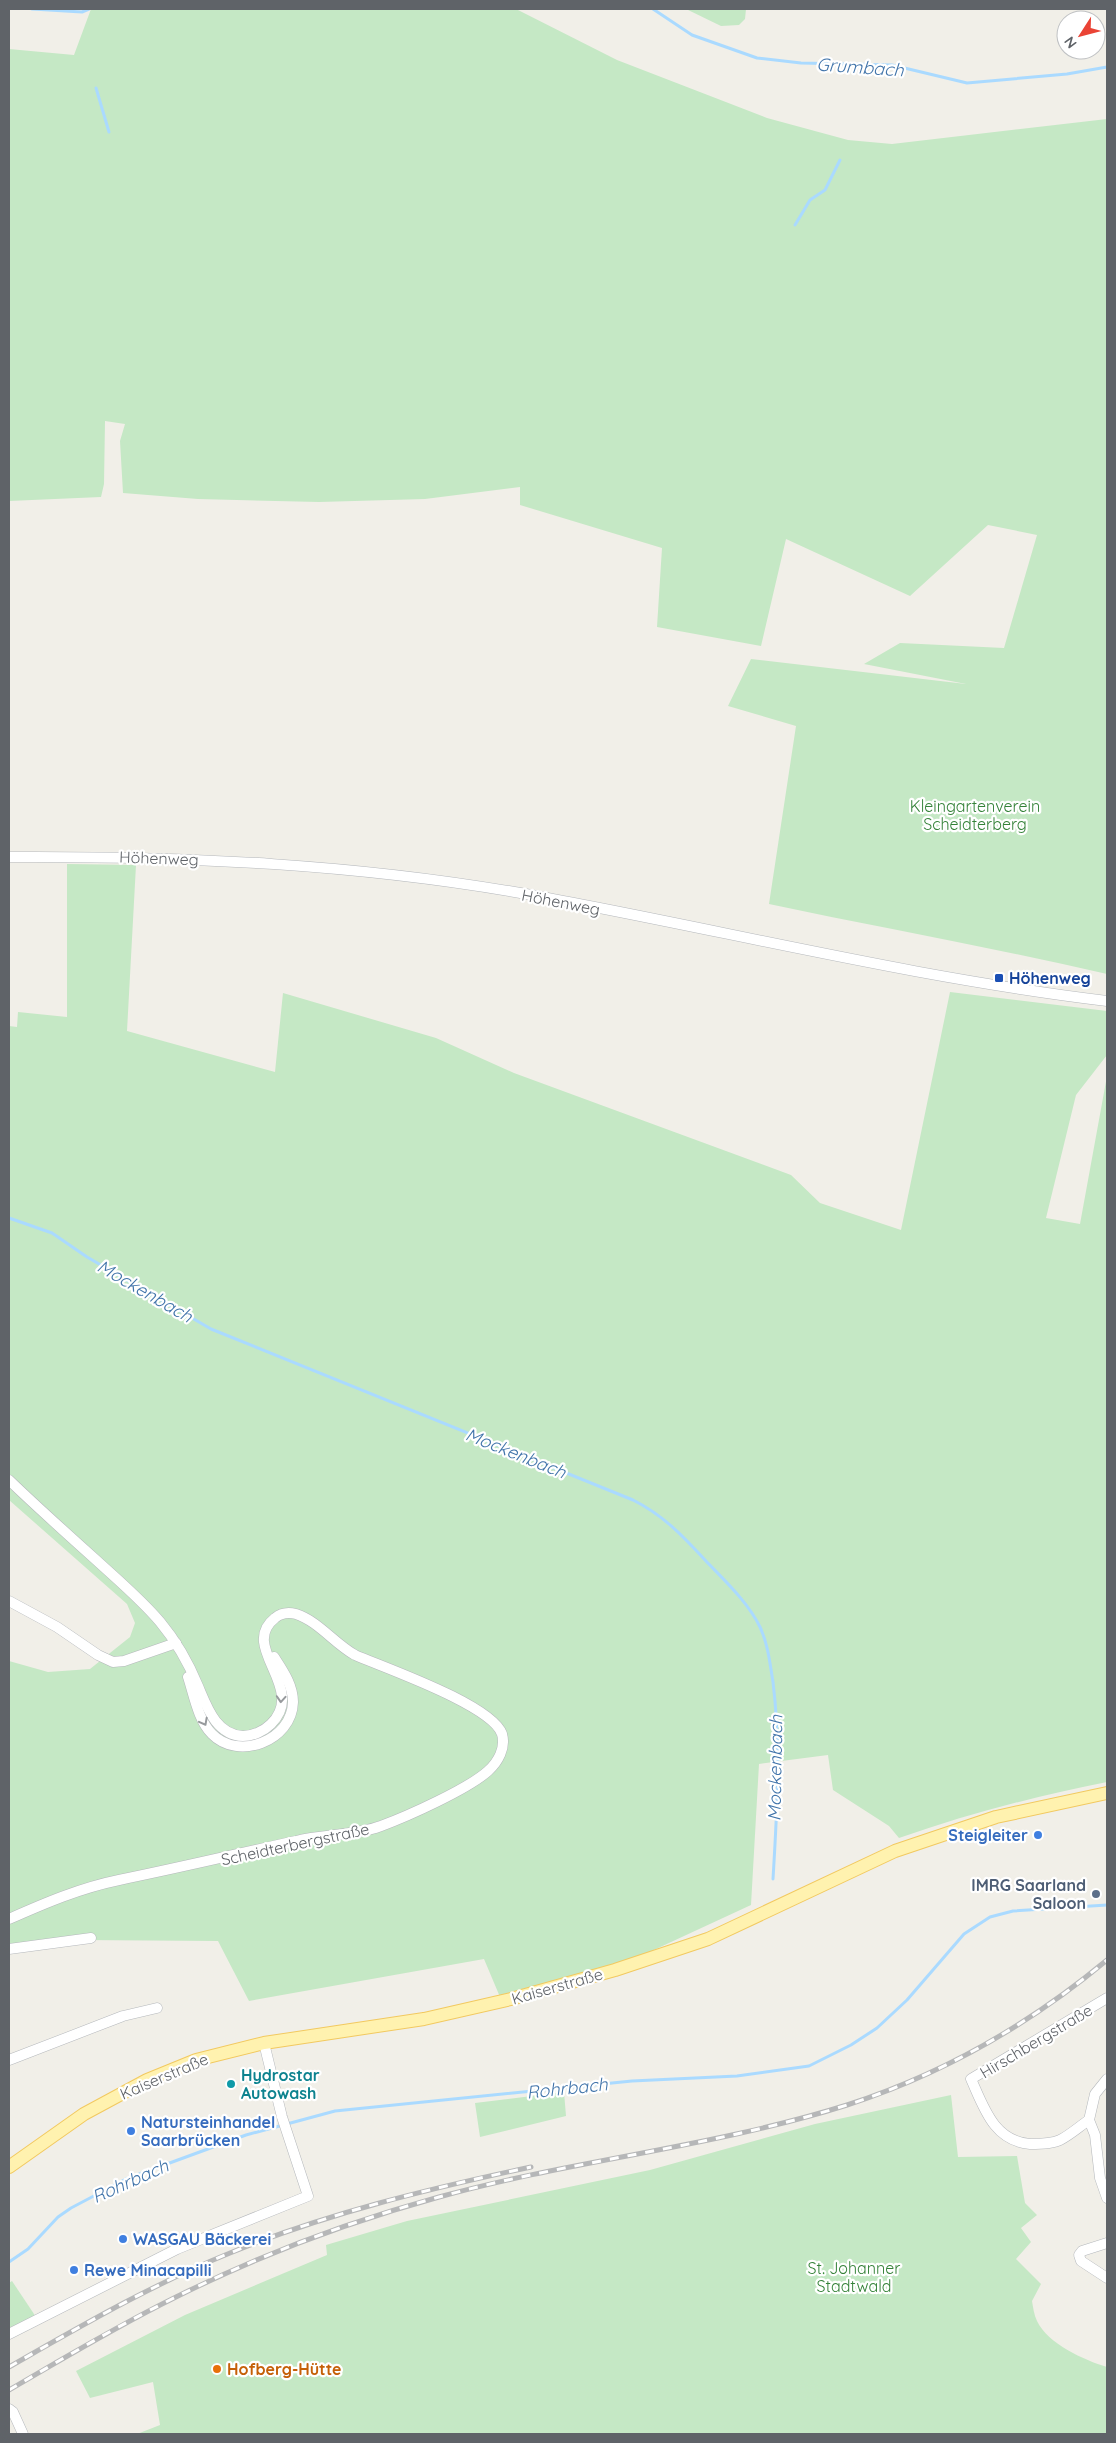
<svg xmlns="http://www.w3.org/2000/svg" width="1116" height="2443" font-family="Quicksand,sans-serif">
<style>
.green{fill:#c5e8c5}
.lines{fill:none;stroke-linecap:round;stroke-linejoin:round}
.stream{stroke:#aadaff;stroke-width:3}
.minor-casing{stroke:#b5b8bc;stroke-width:11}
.major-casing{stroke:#f2c960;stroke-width:14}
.minor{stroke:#fff;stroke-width:10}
.major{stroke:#fff2af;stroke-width:12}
.rail-casing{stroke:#b6b7b8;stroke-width:5}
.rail{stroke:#fff;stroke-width:3;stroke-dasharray:9;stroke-linecap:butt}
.oneway{stroke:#979a9d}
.transit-dot{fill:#1a4fb4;stroke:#fff;stroke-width:2}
.shop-dot{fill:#3f7fe0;stroke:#fff;stroke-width:2}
.service-dot{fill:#5c6f8a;stroke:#fff;stroke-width:2}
.culture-dot{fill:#0f9aa8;stroke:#fff;stroke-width:2}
.food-dot{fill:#e8710a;stroke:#fff;stroke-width:2}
.labels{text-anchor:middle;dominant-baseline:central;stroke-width:4.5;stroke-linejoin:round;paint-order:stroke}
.park-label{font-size:16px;fill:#348238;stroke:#fff}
.street-label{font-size:16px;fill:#5f6368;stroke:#fff}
.transit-label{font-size:16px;font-weight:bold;fill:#164399;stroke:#fff;text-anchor:start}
.shop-label{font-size:16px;font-weight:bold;fill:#366cbe;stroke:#fff;text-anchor:start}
.service-label{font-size:16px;font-weight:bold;fill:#4e5e75;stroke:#fff;text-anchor:end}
.culture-label{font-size:16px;font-weight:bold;fill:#0d838f;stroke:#fff;text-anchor:start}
.food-label{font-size:16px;font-weight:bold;fill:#c56008;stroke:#fff;text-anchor:start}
.water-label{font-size:18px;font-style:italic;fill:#4174aa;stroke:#fff}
</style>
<rect width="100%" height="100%" fill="#f1efe8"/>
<g class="green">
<path d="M91 9H516L617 60 767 118 848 140 892 144 1107 119V974C995 948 882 928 769 904L796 726 728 706 751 659 966 684 864 664 900 643 1004 648 1037 535 988 525 910 596 786 539 761 646 657 627 662 548 520 505V487L425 499 319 502 198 499 123 493 120 441 125 424 105 421 104 484 101 497 9 501V49L74 55Z"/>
<path d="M686 9H746L745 19 739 25 721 26Z"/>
<path d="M67 864 136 865 127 1031 275 1072 283 993 436 1038 514 1073 791 1175 820 1203 901 1230 950 992 1107 1011V1055L1076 1095 1046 1218 1080 1224 1107 1076V1782C1036 1796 968 1814 899 1838L889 1826 833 1790 828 1755 759 1764 751 1905 643 1955 500 1997 484 1959 249 2001 218 1941 79 1940 9 1946V1661L48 1672 90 1669 130 1637 135 1623 127 1604 9 1500V1026L17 1027 18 1012 67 1017Z"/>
<path d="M564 2092 566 2116 480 2137 475 2103Z"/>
<path d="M951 2095 958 2157 1017 2156 1025 2203 1037 2215 1021 2228 1031 2242 1016 2259 1041 2284 1032 2301C1033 2307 1034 2315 1037 2321 1048 2344 1084 2360 1107 2367V2434H137L160 2425 153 2382 90 2398 76 2371 185 2315 327 2255 326 2245 407 2221 650 2170 815 2124Z"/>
<path d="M12 2281 36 2317 9 2329V2283Z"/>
</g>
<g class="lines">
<g class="stream">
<path d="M32 9 82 12 89 9"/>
<path d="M653 9 692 35 757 58 801 63 892 65 967 83 1067 74 1107 67"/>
<path d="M96 88 109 132"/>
<path d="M795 225 810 200 825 190 840 160"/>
<path d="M9 1218 52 1233 87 1257 211 1329 633 1500C663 1515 683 1536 705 1560 724 1580 748 1602 760 1627 768 1644 770 1664 773 1682 781 1747 777 1813 773 1879"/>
<path d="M125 2190 126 2179"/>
<path d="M9 2262 28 2249 58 2217 71 2208 126 2179 246 2135 335 2111 632 2081 737 2076 809 2066 851 2045 877 2028 907 2000 964 1934 990 1917 1013 1911 1107 1905"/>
</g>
<g class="minor-casing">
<g id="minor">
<path d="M9 857C186 856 362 864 537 896 727 931 915 978 1107 1001"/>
<path d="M9 1480C37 1507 66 1533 95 1559 142 1602 173 1625 198 1686 207 1707 216 1735 243 1736 253 1736 264 1731 271 1724 308 1688 238 1647 275 1618 281 1613 288 1612 296 1614 318 1621 335 1644 355 1655 385 1668 492 1705 502 1734 506 1748 498 1762 488 1771 468 1789 408 1816 381 1826 354 1836 324 1834 296 1841 237 1854 178 1868 119 1880 80 1888 45 1903 9 1919"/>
<path d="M9 1601 57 1627 98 1655 113 1662 124 1661 176 1643"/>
<path d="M188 1677C194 1695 198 1720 212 1734 238 1761 292 1741 293 1702 293 1685 283 1671 274 1657"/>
<path d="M9 1949 91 1938"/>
<path d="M9 2060 123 2016 157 2008"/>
<path d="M1107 2079 1095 2094 1089 2120 1095 2135 1100 2178 1107 2198"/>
<path d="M1089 2120C1080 2126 1070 2135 1060 2140 1052 2144 1039 2144 1030 2144 994 2141 984 2108 971 2079L1107 1998"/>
<path d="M1107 2243 1082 2251 1079 2255 1081 2261 1107 2278"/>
<path d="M9 2334 177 2249 308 2196 282 2117 264 2043"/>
<path d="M9 2409 13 2412 23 2434"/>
</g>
</g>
<g class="major-casing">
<path id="major" d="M9 2167 84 2114 147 2080 196 2060 264 2043 424 2019 511 1999 615 1970 708 1939 895 1851 996 1817 1107 1793"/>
</g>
<use href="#minor" class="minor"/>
<use href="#major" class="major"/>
<g class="rail-casing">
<g id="rail">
<path d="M9 2367C81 2326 153 2284 230 2253 328 2213 428 2189 531 2167"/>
<path d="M9 2390C64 2358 119 2325 176 2297 260 2255 348 2222 439 2197 573 2160 714 2147 847 2105 943 2074 1030 2024 1107 1960"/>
</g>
</g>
<use href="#rail" class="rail"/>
</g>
<defs><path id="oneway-chevron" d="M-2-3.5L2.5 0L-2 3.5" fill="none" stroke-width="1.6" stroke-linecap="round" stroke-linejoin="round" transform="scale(1.25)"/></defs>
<g class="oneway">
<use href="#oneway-chevron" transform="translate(281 1699) rotate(94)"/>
<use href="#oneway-chevron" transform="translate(204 1722) rotate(62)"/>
</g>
<rect class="transit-dot" x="994" y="973" width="10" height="10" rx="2.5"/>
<g class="shop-dot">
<circle cx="1038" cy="1835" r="5"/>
<circle cx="131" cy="2131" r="5"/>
<circle cx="123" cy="2239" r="5"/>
<circle cx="74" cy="2270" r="5"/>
</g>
<circle class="service-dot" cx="1096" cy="1894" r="5"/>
<circle class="culture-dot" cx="231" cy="2084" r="5"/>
<circle class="food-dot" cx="217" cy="2369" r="5"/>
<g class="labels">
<g class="park-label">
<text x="975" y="806">Kleingartenverein<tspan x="975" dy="18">Scheidterberg</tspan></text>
<text x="854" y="2268">St. Johanner<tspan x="854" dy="18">Stadtwald</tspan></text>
</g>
<g class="street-label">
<text transform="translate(159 858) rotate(2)">Höhenweg</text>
<text transform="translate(561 902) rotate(11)">Höhenweg</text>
<text transform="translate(295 1844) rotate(-12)">Scheidterbergstraße</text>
<text transform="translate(557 1986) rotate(-16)">Kaiserstraße</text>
<text transform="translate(1036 2041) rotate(-31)">Hirschbergstraße</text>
<text transform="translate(164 2076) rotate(-23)">Kaiserstraße</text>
</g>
<g class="transit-label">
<text x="1009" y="978">Höhenweg</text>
</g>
<g class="shop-label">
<text x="1028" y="1835" text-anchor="end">Steigleiter</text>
<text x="141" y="2122">Natursteinhandel<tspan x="141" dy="18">Saarbrücken</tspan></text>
<text x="133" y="2239">WASGAU Bäckerei</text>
<text x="84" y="2270">Rewe Minacapilli</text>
</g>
<g class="service-label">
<text x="1086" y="1885">IMRG Saarland<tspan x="1086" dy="18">Saloon</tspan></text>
</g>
<g class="culture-label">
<text x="241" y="2075">Hydrostar<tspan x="241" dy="18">Autowash</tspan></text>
</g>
<g class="food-label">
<text x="227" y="2369">Hofberg-Hütte</text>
</g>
<g class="water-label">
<text transform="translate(860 67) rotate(4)">Grumbach</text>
<text transform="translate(145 1291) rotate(30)">Mockenbach</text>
<text transform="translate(516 1453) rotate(22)">Mockenbach</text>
<text transform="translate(775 1768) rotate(-89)">Mockenbach</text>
<text transform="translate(567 2088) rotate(-6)">Rohrbach</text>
<text transform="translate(130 2181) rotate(-24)">Rohrbach</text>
</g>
</g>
<rect width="1116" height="2443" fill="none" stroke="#5f6368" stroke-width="20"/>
<g transform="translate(1081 35) rotate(234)"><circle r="24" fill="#ffffff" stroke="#bfc1c3"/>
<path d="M0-4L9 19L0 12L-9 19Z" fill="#ea4335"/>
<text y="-8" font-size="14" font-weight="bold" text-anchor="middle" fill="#5f6368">N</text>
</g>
</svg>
